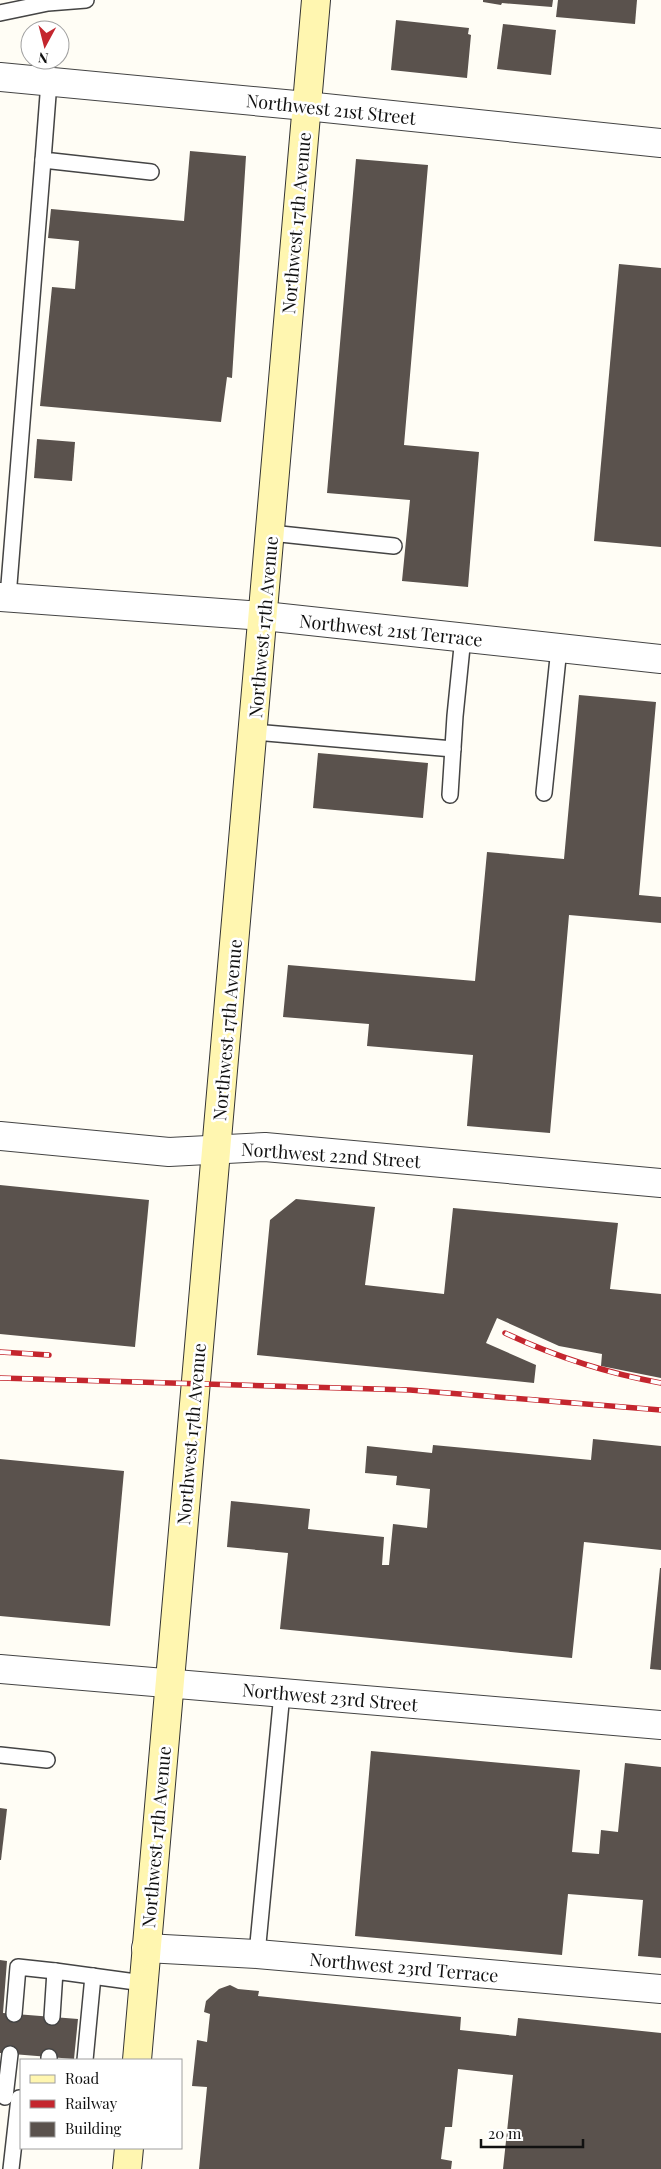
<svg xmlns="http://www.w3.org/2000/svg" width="661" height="2169" font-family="'Playfair Display',serif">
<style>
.building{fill:#5a524d}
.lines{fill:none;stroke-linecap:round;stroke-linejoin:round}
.lane-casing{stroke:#444;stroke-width:18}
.street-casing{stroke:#444;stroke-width:30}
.secondary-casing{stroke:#333;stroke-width:30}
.lane{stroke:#fff;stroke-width:15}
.street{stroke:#fff;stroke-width:28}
.secondary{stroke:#fff6b0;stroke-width:28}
.rail-casing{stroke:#c4262e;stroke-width:5.5}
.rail{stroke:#fff;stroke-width:4;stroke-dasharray:11;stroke-linecap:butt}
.labels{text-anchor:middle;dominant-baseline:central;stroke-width:5;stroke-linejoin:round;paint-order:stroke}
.street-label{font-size:18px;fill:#111;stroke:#fff}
</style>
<rect width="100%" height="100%" fill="#fffdf5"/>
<g class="building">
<path d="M483 0H553L552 7 502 3 501 5 483 2Z"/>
<path d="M558 0H637L635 24 556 17Z"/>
<path d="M396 20 469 28 468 34 471 35 467 78 391 70Z"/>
<path d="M503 24 556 30 551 75 497 69Z"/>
<path d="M190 151 246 156 232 378 227 377 221 422 40 406 52 287 75 289 79 241 48 238 51 209 184 221Z"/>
<path d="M356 159 428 165 404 445 479 452 468 587 402 581 410 500 327 493Z"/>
<path d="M619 264 661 268V547L594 541Z"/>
<path d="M37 439 75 442 72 481 34 478Z"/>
<path d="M579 695 656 702 639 895 661 897V923L569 915 550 1133 467 1126 473 1055 367 1046 369 1024 283 1017 288 965 475 981 487 852 564 859Z"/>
<path d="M318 753 428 763 423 818 313 808Z"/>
<path d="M0 1185 149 1200 135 1347 0 1334Z"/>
<path d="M296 1199 375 1207 365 1285 444 1294 453 1208 618 1223 610 1289 661 1294V1378L601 1366 602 1354 559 1346 497 1318 486 1343 536 1365 534 1383 257 1355 270 1220Z"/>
<path d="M593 1439 661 1446V1550L584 1542 572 1658 280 1629 288 1553 227 1547 231 1501 310 1509 308 1529 384 1537 382 1565H389L393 1524 427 1528 430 1489 396 1485 397 1476 365 1473 367 1446 432 1453 433 1445 591 1460Z"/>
<path d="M0 1459 124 1471 110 1626 0 1616Z"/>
<path d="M660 1568H661V1670L650 1669Z"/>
<path d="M371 1751 580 1770 572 1852 599 1854 601 1830 618 1832 625 1763 661 1767V1958L638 1956 643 1900 568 1894 562 1955 355 1936Z"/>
<path d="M0 1808 7 1809 1 1860H0Z"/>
<path d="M0 1960 7 1961 3 2013 78 2019 74 2059 0 2053Z"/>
<path d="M230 1985 238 1989 259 1991 258 1996 461 2017 460 2030 516 2036 518 2018 661 2033V2169H503L513 2075 458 2069 452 2127H445L441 2159 452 2161 451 2169H199L207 2087 192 2086 197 2040 207 2042 210 2014 204 2012 206 2001 219 1989Z"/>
</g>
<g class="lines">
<g class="lane-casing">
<g id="lane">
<path d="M0 13 48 3 86 0"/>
<path d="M49 82 43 160 151 172"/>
<path d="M271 533 394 546"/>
<path d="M8 597 43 160"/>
<path d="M254 732 453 749"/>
<path d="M544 793 559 648"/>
<path d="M450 795 455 716 463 637"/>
<path d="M0 1755 47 1760"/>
<path d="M257 1954 282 1693"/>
<path d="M14 2014 18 1967 55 1971"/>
<path d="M52 2017 55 1971 143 1983"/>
<path d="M49 2060V2057"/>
<path d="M85 2060 93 1976"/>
<path d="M5 2097 10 2054"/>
<path d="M11 2169 19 2098"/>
</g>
</g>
<g class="street-casing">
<g id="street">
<path d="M0 77 306 106 661 143"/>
<path d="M0 597 264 616 661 659"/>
<path d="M0 1136 169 1152 265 1147 661 1183"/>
<path d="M0 1669 661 1725"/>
<path d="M146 1948 257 1954 661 1989"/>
</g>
</g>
<g class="secondary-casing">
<g id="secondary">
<path d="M137 2060 316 0"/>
<path d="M127 2169 129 2148"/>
</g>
</g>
<use href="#lane" class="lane"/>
<use href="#street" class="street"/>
<use href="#secondary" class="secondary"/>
<g class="rail-casing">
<g id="rail">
<path d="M505 1333C556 1357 606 1373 661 1383"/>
<path d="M0 1352 49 1355"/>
<path d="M0 1378 410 1390 661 1410"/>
</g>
</g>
<use href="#rail" class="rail"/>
</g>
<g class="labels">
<g class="street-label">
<text transform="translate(331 109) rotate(6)">Northwest 21st Street</text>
<text transform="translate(296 223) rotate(-85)">Northwest 17th Avenue</text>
<text transform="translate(263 627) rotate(-85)">Northwest 17th Avenue</text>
<text transform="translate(391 630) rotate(6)">Northwest 21st Terrace</text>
<text transform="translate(227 1030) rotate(-85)">Northwest 17th Avenue</text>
<text transform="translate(331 1155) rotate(4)">Northwest 22nd Street</text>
<text transform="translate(191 1434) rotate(-85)">Northwest 17th Avenue</text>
<text transform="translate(330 1697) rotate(5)">Northwest 23rd Street</text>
<text transform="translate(156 1837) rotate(-85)">Northwest 17th Avenue</text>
<text transform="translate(404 1967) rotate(5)">Northwest 23rd Terrace</text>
</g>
</g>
<rect x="20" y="2059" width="162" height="90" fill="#ffffff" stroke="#a0a0a0"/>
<rect x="30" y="2075" width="25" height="8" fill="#fff6b0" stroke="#a0a0a0"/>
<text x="65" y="2084" font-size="15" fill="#111111">Road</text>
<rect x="30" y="2100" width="25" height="8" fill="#c4262e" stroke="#a0a0a0"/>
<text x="65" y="2109" font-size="15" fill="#111111">Railway</text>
<rect x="30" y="2122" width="25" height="15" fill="#5a524d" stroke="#a0a0a0"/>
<text x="65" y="2134" font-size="15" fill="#111111">Building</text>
<g transform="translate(45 45) rotate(187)"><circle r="24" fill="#ffffff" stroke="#a0a0a0"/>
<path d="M0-4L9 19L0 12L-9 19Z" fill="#c4262e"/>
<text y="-8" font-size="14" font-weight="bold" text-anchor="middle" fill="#111111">N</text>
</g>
<path d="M481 2139v8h102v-8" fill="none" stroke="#111111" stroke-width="2.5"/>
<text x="488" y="2139" font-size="15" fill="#111111" stroke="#ffffff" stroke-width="4" paint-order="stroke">20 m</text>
</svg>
